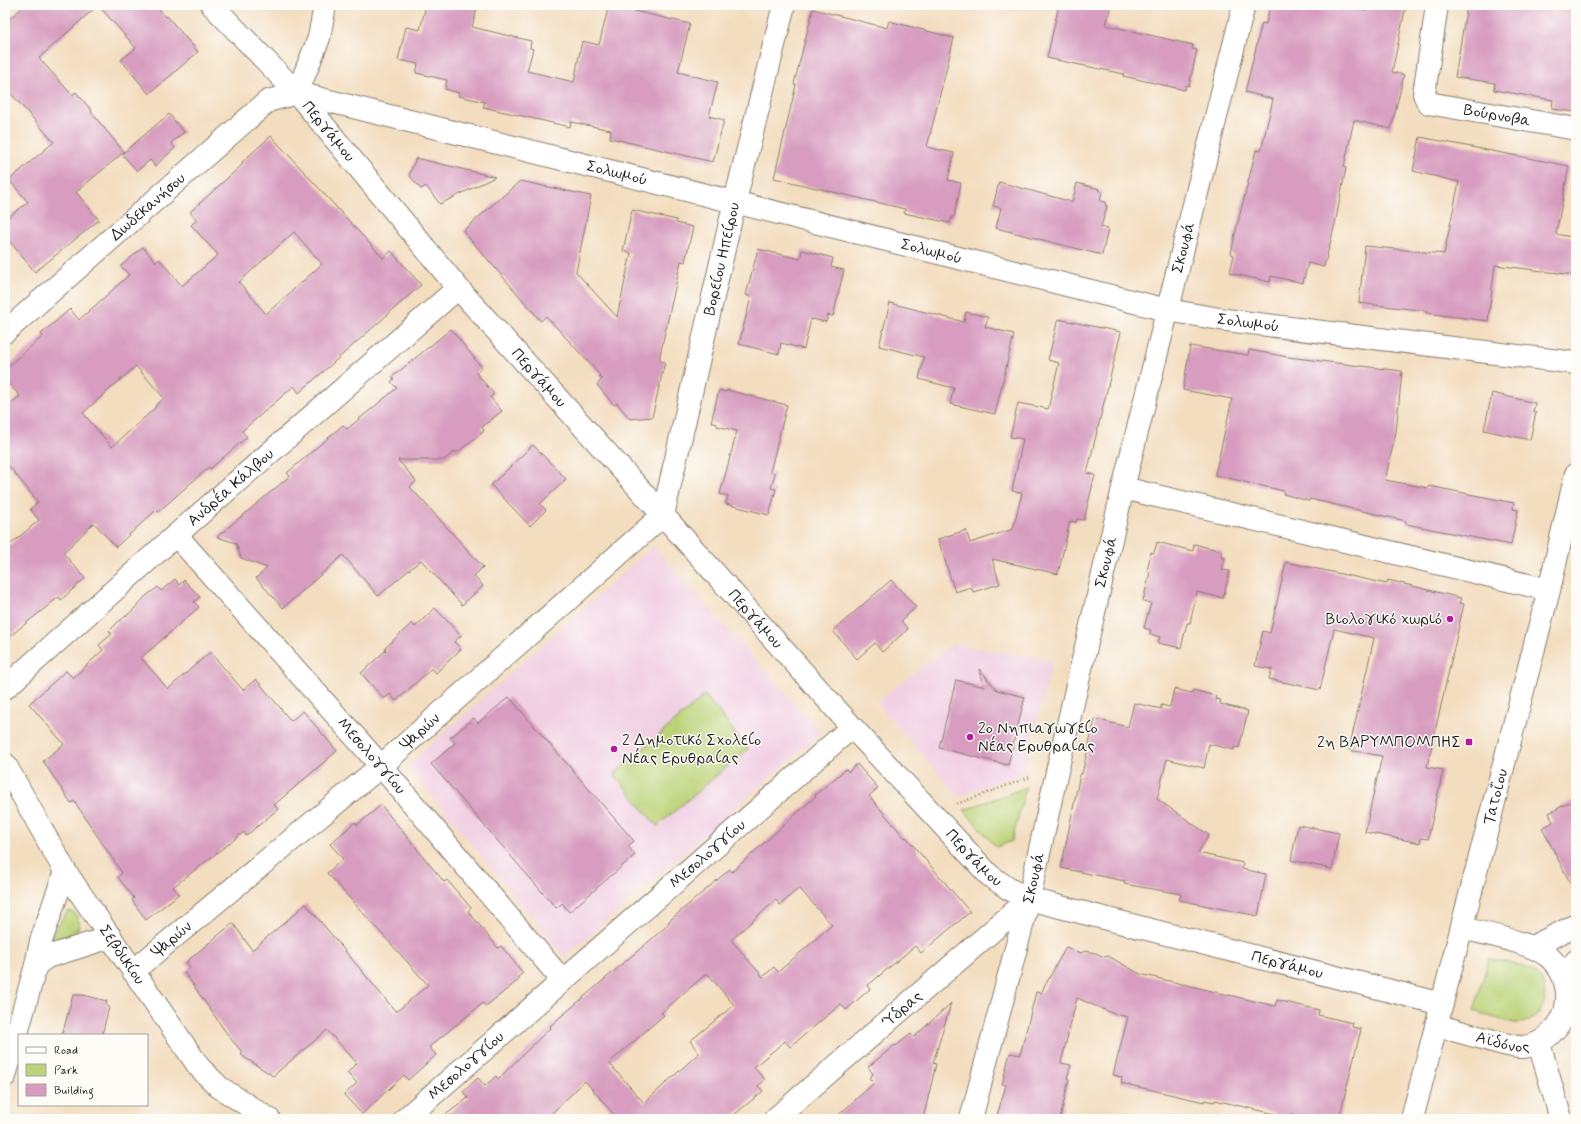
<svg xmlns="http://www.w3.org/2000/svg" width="1581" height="1124" font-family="Mynerve,sans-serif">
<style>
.built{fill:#f1d0e4}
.green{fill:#bbd378;stroke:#6c784a}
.building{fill:#d79cbf;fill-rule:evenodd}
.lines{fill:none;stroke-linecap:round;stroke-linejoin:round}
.street-casing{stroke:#887c6e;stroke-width:24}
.secondary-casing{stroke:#887c6e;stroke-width:24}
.path{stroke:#887c6e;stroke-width:2.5;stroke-dasharray:1 3;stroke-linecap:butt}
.street{stroke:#fff;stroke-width:22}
.secondary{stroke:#fff;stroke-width:22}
.poi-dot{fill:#b5179e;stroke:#fdfcf7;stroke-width:1.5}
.labels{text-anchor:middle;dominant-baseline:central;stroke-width:3;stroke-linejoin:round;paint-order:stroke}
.street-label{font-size:16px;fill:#1c1c1c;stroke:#fdfcf7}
.poi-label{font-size:16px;fill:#1c1c1c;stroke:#fdfcf7;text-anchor:end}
</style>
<rect width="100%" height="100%" fill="#fdfcf7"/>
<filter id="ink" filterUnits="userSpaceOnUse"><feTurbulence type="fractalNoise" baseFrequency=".025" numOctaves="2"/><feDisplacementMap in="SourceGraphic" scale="8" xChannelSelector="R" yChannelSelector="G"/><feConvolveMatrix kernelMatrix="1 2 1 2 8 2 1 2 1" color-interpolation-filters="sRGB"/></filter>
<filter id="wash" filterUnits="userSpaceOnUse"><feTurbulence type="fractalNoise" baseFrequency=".012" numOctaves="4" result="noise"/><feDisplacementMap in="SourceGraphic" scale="16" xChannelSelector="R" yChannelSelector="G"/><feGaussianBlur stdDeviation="0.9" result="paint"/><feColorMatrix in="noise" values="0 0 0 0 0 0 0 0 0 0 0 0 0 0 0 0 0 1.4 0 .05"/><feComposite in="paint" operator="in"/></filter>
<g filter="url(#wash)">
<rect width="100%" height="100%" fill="#f3ddbf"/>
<g class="built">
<path d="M653 546 821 733 565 957 407 766Z"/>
<path d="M953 644 1053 660 1023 773 958 796 876 702Z"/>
</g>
<g class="green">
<path d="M705 695 748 749 657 826 614 774Z"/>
<path d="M1026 787 1012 841 996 847 964 810Z"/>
<path d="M72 911C78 917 81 921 78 929L49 948 46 943 67 912Z"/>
<path d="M1489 958C1499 961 1525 966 1533 971 1554 987 1546 1022 1519 1023 1509 1024 1485 1014 1474 1011Z"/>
</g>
<g id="blocks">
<g class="building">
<path d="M25 5H98L39 58 72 95 76 92 92 111 91 112 124 152 76 192 99 220 35 272 5 236V220L28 202 9 180 54 142 5 87V23Z"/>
<path d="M98 5H155L166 17 167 16 198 52 149 94 121 60 136 48Z"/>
<path d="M426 5H478L472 27 531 41 530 48 533 49 527 71 574 82 582 41 599 45 609 5 690 24 678 72 718 82 709 116 724 120 713 162 610 138 611 130 571 122 570 127 483 107 485 102 458 96 459 93 445 89 447 80 416 73 418 64 398 60 406 27 420 30Z"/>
<path d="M1059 5H1111L1106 25 1193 45 1192 49 1197 50 1189 86 1186 85 1185 90 1123 76 1124 74 1047 58Z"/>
<path d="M1270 5H1339L1368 11 1369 5H1406L1392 72 1404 75 1391 129 1354 120 1344 167 1346 168 1335 224 1324 267 1308 263 1303 283 1271 276 1270 282 1230 273 1234 255 1231 254 1235 234 1256 150 1261 151 1273 99 1245 92 1262 23 1266 24Z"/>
<path d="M1467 5H1576V112L1552 109 1553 100 1494 90 1495 83 1455 77Z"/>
<path d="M813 9 887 28 889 21 954 38 927 147 954 153 948 180 961 183 954 217H952L950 223 904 213 905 209 774 178 796 85 794 84Z"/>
<path d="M169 114 184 132 171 143 175 148 155 166 150 160 137 171 122 154Z"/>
<path d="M271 136 383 258 391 251 421 285 299 393 294 386 242 431 247 437 210 469 209 467 158 512 156 510 116 547 94 523 63 553 85 578 61 600 59 597 5 640V549L39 520 30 509 38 502 5 461V408L20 396 5 380V369L43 336 41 334 70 309 79 320 129 275 121 266 143 247 156 262 159 259 182 286 218 255 191 225 197 220 190 212 243 164 242 162ZM294 232 322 264 266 314 239 282ZM136 366 164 398 155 406 156 407 112 447 83 413Z"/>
<path d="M1420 137 1569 166 1556 234 1576 238V264L1574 275 1495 265 1488 321 1426 313 1427 311 1359 303 1365 246 1444 254 1459 182 1413 171Z"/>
<path d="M416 158 495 177 440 204 426 186 421 189 409 175Z"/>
<path d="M520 181 591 196 576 272 617 317 631 253 623 251 632 210 677 220 676 223 693 227 685 262 681 261 660 355V361L665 362 652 417 630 419 617 403 614 405 597 385 602 379 599 376 600 375 546 316 541 321 463 231Z"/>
<path d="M999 182 1072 202 1077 183 1099 189 1098 190 1102 192 1100 201 1106 202 1105 205 1107 206 1101 227 1108 229 1102 255 996 228 1001 208 993 206Z"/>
<path d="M758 249 800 259 802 250 833 258 831 267 844 270 833 316 828 315 826 322 811 319 804 349 781 343 779 354 739 344 751 297 746 295Z"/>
<path d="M890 303 964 322 966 312 988 317 985 327 1014 334 995 414 950 404 954 388 919 379 924 357 879 346Z"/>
<path d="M1058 319 1121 332 1087 473 1095 475 1084 520 1077 519 1076 522 1070 521 1058 574 992 559 1000 584 973 592 971 587 955 592 938 539 966 530 970 543 1013 529 1022 493 1012 491 1023 439 1010 437 1018 403 1048 409 1059 363 1048 360Z"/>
<path d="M451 329 482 368 476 373 494 394 490 397 502 411 482 427 484 431 458 452H454L444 460H398L416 481 410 487 483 567 474 576 483 586 462 605 421 560 378 596 343 555 283 608 256 578 267 568 241 558 236 543 217 537 290 476 287 473 343 425 347 429 397 388 391 382 394 379 392 377Z"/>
<path d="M1190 346 1248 355 1249 350 1288 357 1402 371 1396 432 1385 480 1428 488 1429 486 1514 503 1513 509 1518 510 1511 545 1406 524V521L1310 499 1309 501 1283 494 1284 491 1215 475 1232 399 1183 390Z"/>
<path d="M719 390 726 392 727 390 787 405 770 472 775 473 771 488 776 489 769 515 726 504 728 496 720 494 737 431 717 426V424L711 422Z"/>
<path d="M1492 393 1535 403 1533 412H1536L1530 440 1484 430Z"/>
<path d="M533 445 566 479 540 504 546 510 530 526 491 485Z"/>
<path d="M1157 542 1193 551 1194 544 1222 551 1221 557 1225 558 1222 570 1230 571 1223 598 1197 592 1190 623H1187L1181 648 1158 643 1160 637 1150 634 1151 630 1144 628 1151 603 1143 601 1150 572 1147 571 1151 552 1154 553Z"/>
<path d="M1286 562 1387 584 1388 580 1461 598 1459 603 1464 604 1427 767 1443 770 1428 839 1421 838 1420 843 1365 832 1382 756 1349 750 1374 638 1334 629 1320 690 1269 679 1272 669 1255 666 1263 631 1270 633Z"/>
<path d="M175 579 179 585 184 580 200 597 194 602 199 607 141 658 168 689 210 652 243 690 256 679 291 721 303 711 337 751 274 805 278 809 246 836 244 832 173 887 179 894 146 920 132 900 134 898 118 877 122 873 74 801 71 803 43 761 64 744 29 704 66 671 73 678 103 650 99 645 112 634 109 631 118 622 130 613 146 596 158 587 161 591Z"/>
<path d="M891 580 916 607 901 621 908 629 882 652 875 643 857 659 833 631Z"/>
<path d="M435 608 461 636 454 642 461 649 436 673 432 668 396 701 390 694 384 699 361 673 386 650 385 648 412 623 415 627Z"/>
<path d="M979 669 997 690 1025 697 1008 765 939 748 956 680 985 687Z"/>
<path d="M1174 689 1192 693 1193 690 1216 696 1215 699 1221 700 1220 704 1248 711 1239 748 1234 747V750L1209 744 1204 768 1167 759 1157 799 1209 835 1198 853 1243 863 1242 869 1266 874 1258 916 1179 900 1181 894 1124 884 1125 881 1061 868 1080 774H1082L1095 719 1128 727 1134 703 1161 709V705L1170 707Z"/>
<path d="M509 697 634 841 628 846 635 855 569 912 562 903 556 908 431 764 455 743 450 738 474 718 478 723Z"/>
<path d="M857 764 878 788 869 796 905 838 906 837 970 912 921 953 915 946 867 986 870 989 846 1010 841 1004 790 1047 785 1041 754 1067 765 1080 758 1086 763 1091 729 1119H618L585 1081 546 1119H440L468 1098 463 1092 478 1078 485 1086 496 1076 498 1079 551 1027 550 1026 669 924 668 922 730 869 732 872 816 796 815 795 846 769 848 772ZM799 888 832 925 778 972 774 967 763 977 731 940 776 900 780 905ZM707 973 734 1005 690 1041 699 1053 644 1103 609 1063 664 1015 661 1013Z"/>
<path d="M1576 799V894L1542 828 1553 822 1549 813Z"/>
<path d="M381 805 444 882 447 880 471 908 468 911 498 948 501 946 523 973 518 977 520 979 486 1006 483 1003 429 1047 436 1055 408 1080 404 1075 362 1114 344 1095 357 1083 347 1073 357 1063 327 1030 273 1076 241 1055 243 1053 230 1038 184 972 190 967 186 962 233 923 252 950 306 904 396 1012 428 985 327 873 343 859 330 844 355 822 357 825Z"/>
<path d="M1298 825 1339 833 1332 869 1291 860Z"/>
<path d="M1066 947 1081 953 1085 951 1096 953 1104 957 1108 956 1140 974 1275 1006 1277 1000 1319 1010 1318 1015 1353 1023 1352 1027 1361 1029 1339 1119H1313L1292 1114V1118L1215 1100 1214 1102 1204 1100V1102L1121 1083 1122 1077 1113 1075 1128 1017 1114 1014 1077 998 1061 1063 1071 1065 1067 1078 1069 1079 1060 1119H996L1006 1085 1002 1084 1010 1053 1020 1055 1036 992 1041 993Z"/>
<path d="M73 995H83L107 1001 106 1006 109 1007 102 1035H62Z"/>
<path d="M951 1003 933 1063 936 1064 923 1119H834L874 1083 869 1078 873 1074 868 1067 895 1045 896 1046 911 1034 914 1037Z"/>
</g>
</g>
</g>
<g filter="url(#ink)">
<use href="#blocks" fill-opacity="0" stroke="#887c6e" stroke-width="1"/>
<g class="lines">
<g class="street-casing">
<g id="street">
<path id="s1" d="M212 5 297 93 458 288 663 515 852 727 989 875 1009 889 1029 899 1442 1004"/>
<path id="s2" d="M1437 5 1424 94 1428 103 1576 129"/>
<path d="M297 93 319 38 325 5"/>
<path id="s3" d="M5 332 268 101 297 93 1167 310 1226 320 1576 363"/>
<path d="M1123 488 1549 590"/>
<path id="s4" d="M176 535 381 766 562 980"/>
<path id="s5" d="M5 688 176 535 458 288"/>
<path id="s6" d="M133 971 381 766 663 515 735 201 784 5"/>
<path d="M1539 1043 1561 1119"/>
<path id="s7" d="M405 1119 852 727"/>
<path id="s8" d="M775 1119 1029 899"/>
<path id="s9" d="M971 1119 1029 899 1058 767 1123 488 1244 5"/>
</g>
</g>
<g class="secondary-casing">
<g id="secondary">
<path id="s10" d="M5 764 65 871 199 1067 219 1087 269 1119"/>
<path d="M1532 947 1576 925"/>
<path d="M36 965 47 957 111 937"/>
<path d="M1565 979 1576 961"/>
<path id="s11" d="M1436 1025C1453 1030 1470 1035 1486 1039 1497 1042 1508 1046 1519 1047 1543 1048 1566 1024 1567 1000 1568 986 1563 971 1553 961 1538 943 1485 934 1462 928"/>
<path d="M5 1076 36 965 41 941 65 871"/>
<path id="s12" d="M1412 1119 1549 590 1576 474"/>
</g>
</g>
<g class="path">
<path d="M957 804 1030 777"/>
<path d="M5 1114 8 1101"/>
</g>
<use href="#street" class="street"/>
<use href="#secondary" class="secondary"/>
</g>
</g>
<g class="poi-dot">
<circle cx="1450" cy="619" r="4"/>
<circle cx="970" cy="737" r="4"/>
<rect x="1465" y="738" width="8" height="8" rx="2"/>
<circle cx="614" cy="749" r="4"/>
</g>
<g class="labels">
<g class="street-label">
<text stroke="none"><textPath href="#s2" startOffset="170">Βούρνοβα</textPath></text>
<text stroke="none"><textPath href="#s1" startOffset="172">Περγάμου</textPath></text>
<text stroke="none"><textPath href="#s3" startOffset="710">Σολωμού</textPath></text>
<text stroke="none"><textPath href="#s3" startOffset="190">Δωδεκανήσου</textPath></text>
<text stroke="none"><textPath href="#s9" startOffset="897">Σκουφά</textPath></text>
<text stroke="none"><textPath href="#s3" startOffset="1034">Σολωμού</textPath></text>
<text stroke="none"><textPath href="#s6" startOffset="962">Βορείου Ηπείρου</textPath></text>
<text stroke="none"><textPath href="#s3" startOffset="1359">Σολωμού</textPath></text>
<text stroke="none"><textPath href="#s1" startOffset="496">Περγάμου</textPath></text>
<text stroke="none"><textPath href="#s5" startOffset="302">Ανδρέα Κάλβου</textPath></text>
<text stroke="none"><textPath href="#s9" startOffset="573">Σκουφά</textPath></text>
<text stroke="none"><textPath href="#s1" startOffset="820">Περγάμου</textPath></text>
<text stroke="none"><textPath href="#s6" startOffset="374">Ψαρών</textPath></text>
<text stroke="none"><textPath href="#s4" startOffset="295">Μεσολογγίου</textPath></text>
<text stroke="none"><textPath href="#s12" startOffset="333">Τατοΐου</textPath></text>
<text stroke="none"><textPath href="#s7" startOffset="402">Μεσολογγίου</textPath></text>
<text stroke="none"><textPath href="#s1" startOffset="1144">Περγάμου</textPath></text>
<text stroke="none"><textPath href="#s9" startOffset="249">Σκουφά</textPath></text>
<text stroke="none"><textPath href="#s6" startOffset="50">Ψαρών</textPath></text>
<text stroke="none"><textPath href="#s10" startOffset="224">Σεβδικίου</textPath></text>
<text stroke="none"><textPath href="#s1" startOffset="1480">Περγάμου</textPath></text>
<text stroke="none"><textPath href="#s8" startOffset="168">Ύδρας</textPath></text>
<text stroke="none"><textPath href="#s11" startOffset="69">Αϊδόνος</textPath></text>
<text stroke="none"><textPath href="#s7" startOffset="81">Μεσολογγίου</textPath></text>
</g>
<g class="poi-label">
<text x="1442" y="619">Βιολογικό χωριό</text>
<text x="978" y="728" text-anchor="start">2ο Νηπιαγωγείο<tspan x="978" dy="18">Νέας Ερυθραίας</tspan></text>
<text x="622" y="740" text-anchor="start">2 Δημοτικό Σχολείο<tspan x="622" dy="18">Νέας Ερυθραίας</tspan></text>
<text x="1461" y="742">2η ΒΑΡΥΜΠΟΜΠΗΣ</text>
</g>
</g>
<rect width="1581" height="1124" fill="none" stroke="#fdfcf7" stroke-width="20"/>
<rect x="18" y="1034" width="130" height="72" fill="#fdfcf7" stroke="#a3a29f"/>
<rect x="26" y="1047" width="20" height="6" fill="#ffffff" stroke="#a3a29f"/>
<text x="54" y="1054" font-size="12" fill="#1c1c1c">Road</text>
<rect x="26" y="1064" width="20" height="12" fill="#bbd378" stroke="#a3a29f"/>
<text x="54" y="1074" font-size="12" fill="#1c1c1c">Park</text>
<rect x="26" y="1084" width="20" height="12" fill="#d79cbf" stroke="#a3a29f"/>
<text x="54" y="1094" font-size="12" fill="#1c1c1c">Building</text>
</svg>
